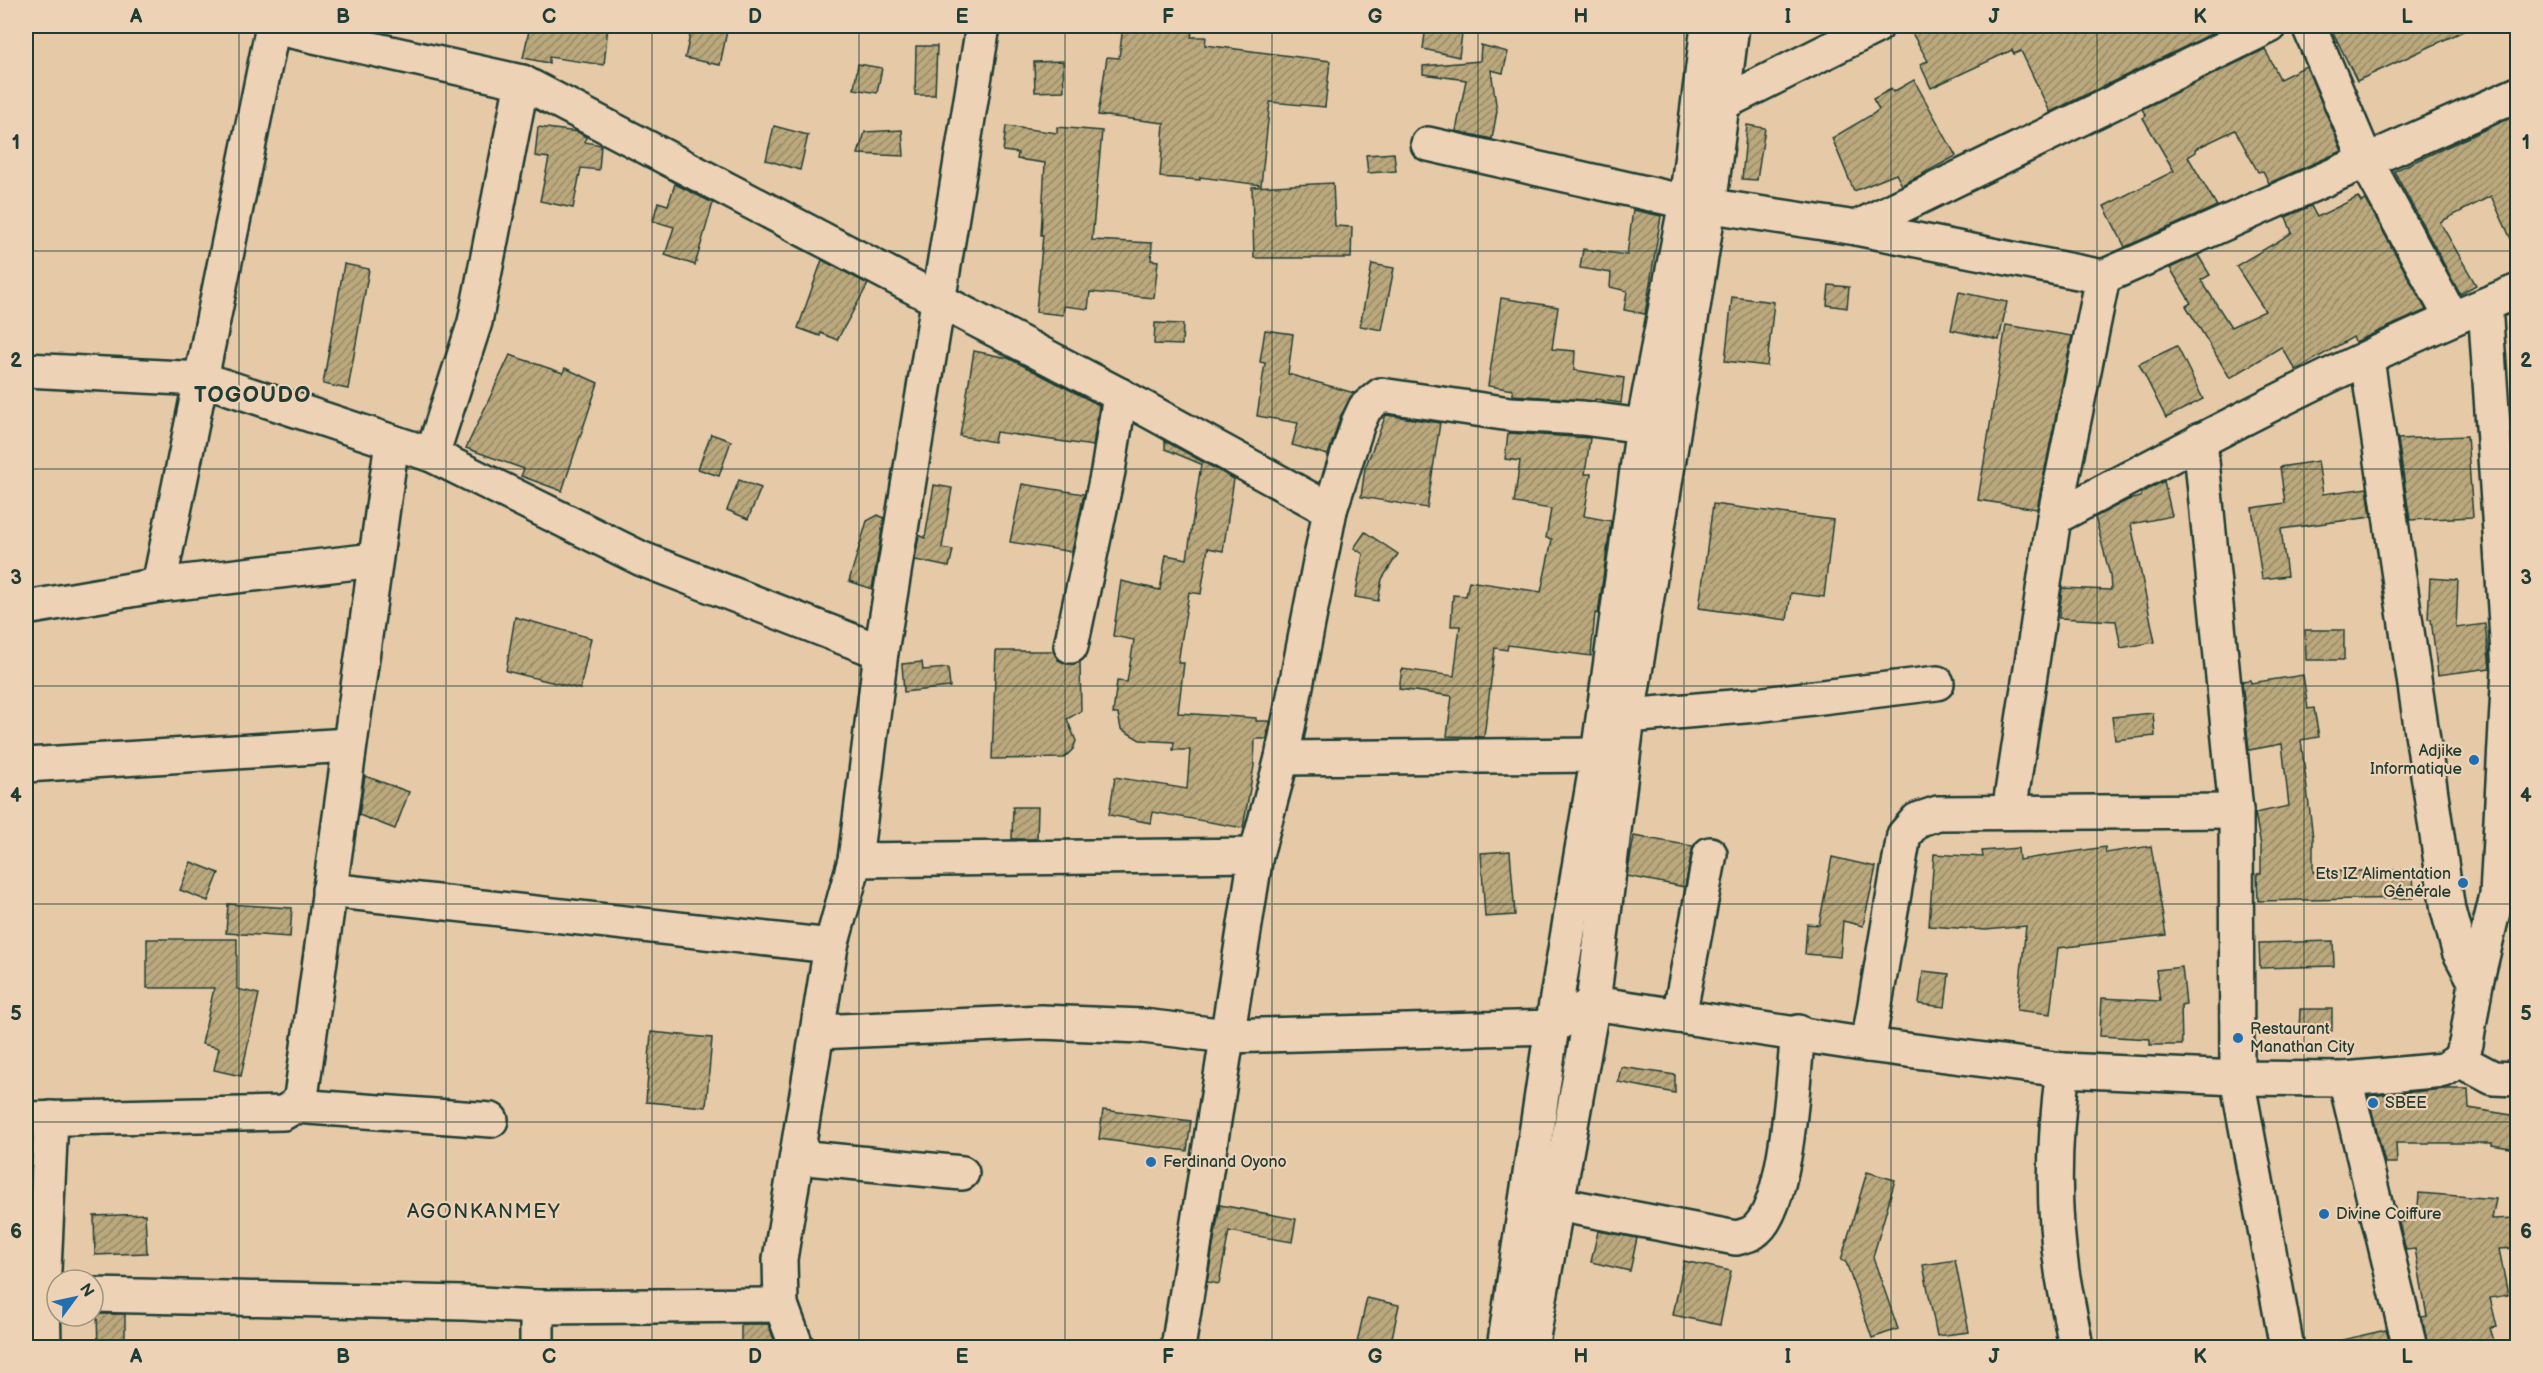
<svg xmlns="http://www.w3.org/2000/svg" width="2543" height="1373" font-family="'Balsamiq Sans',sans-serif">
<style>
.built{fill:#d5bd99}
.building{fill:url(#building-hatch);stroke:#1f3d34;stroke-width:1.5}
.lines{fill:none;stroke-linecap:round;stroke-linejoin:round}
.minor-casing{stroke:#1f3d34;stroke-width:38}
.major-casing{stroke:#1f3d34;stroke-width:38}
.minor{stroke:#eed2b5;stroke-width:33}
.major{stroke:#eed2b5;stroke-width:33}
.grid{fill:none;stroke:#1f3d34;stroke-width:1.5;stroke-opacity:0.55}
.poi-dot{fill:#1f6fb2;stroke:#eed2b5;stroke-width:2}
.labels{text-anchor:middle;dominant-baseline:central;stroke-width:4.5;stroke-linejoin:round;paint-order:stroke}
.poi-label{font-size:16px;fill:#1f3d34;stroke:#eed2b5;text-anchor:start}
.quarter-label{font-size:20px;letter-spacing:1.5px;fill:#1f3d34;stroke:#eed2b5}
.district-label{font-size:22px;font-weight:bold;letter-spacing:1.5px;fill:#1f3d34;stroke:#eed2b5}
.neatline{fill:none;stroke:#1f3d34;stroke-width:2}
.grid-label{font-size:20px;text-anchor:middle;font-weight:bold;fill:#1f3d34}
</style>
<defs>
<pattern id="building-hatch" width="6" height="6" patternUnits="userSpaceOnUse" patternTransform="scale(1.5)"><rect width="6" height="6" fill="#bba87d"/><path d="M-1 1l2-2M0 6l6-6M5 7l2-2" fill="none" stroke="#978a67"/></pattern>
</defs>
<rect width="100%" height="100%" fill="#e6caa8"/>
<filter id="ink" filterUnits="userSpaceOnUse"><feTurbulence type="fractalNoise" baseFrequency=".0167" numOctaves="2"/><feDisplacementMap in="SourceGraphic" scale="12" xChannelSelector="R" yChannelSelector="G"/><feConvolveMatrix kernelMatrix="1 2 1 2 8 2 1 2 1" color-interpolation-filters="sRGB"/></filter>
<g filter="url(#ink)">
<path class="built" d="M2517 311V664L2511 314Z"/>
<g class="building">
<path d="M530 26H608L604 65 549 57V63L523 58Z"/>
<path d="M692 26H728L720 65 685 58Z"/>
<path d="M1123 26H1193L1191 37H1206L1205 45 1330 61 1325 107 1270 102 1261 185 1200 177V180L1160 177 1164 123 1098 115 1107 57 1119 58Z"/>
<path d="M1426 26H1463L1459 57 1423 49Z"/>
<path d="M1925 26H2228L2050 112 2021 51 2014 54 2012 50 1931 88 1920 64 1928 61 1912 33Z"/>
<path d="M2330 26H2474L2357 81Z"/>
<path d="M1481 45 1508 52 1503 73 1491 70 1497 111 1492 139 1456 131 1466 80 1423 74V66L1480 61Z"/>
<path d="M916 46H937L935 95H915Z"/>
<path d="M2265 49 2280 79 2306 66 2342 151 2269 183 2263 171 2258 172 2235 130 2195 149 2196 152 2188 157 2217 206 2125 247 2104 206 2174 171 2143 118 2146 116 2142 109Z"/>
<path d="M1063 61 1064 91 1035 92 1034 62Z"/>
<path d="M858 64 882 68 877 93 854 89Z"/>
<path d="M1914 80 1956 156 1902 185 1896 174 1854 191 1832 138 1873 114 1879 109 1873 99 1891 89 1893 92Z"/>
<path d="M2517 115V252L2491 196 2440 222 2476 285 2460 294 2394 171Z"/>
<path d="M1747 125 1765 128 1757 180 1742 179Z"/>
<path d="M774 126 808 135 800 170 766 160Z"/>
<path d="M1006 126 1057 133V127L1102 131 1092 240 1152 243 1151 260 1158 261 1154 298 1090 292 1088 309 1064 306 1063 315 1036 312 1043 235H1041L1045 163 1017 159 1018 153 1003 151Z"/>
<path d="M538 127 578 132 586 137 585 142 601 145 599 170 581 168 573 208 540 201 549 158 535 156Z"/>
<path d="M902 130 904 156 858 154 865 132Z"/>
<path d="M1394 153 1396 171 1368 173 1366 155Z"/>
<path d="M1333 183 1335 226 1352 227 1351 258H1254L1252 187Z"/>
<path d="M675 184 713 203 695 265 665 255 674 227 653 221 658 202 668 205Z"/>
<path d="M2358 197 2361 202 2366 200 2426 310 2355 342 2353 337 2296 370 2281 347 2230 378 2186 306 2191 303 2170 268 2198 255 2210 275 2201 280 2231 327 2265 311 2236 266 2292 233 2286 217 2311 206 2317 217Z"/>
<path d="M1633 210 1661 216 1645 314 1624 310 1627 291 1610 287 1611 273 1580 268 1583 249 1627 255Z"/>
<path d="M822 260 868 284 837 340 821 333 820 336 798 328Z"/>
<path d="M344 264 369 269 348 389 323 384Z"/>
<path d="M1372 264 1394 268 1382 330 1360 326Z"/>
<path d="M1829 285 1849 287 1847 308 1827 305Z"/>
<path d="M1959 292 2007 302 1999 340 1951 330Z"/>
<path d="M1732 297 1774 302 1767 366 1725 361Z"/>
<path d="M1501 298 1558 307 1552 349 1575 351 1574 370 1624 378 1621 403 1595 399V401L1513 395V390L1488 386Z"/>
<path d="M1155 323 1183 324 1182 345 1154 344Z"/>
<path d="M2006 325 2072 336 2037 509 1978 500Z"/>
<path d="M1265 330 1293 334 1288 374 1354 393 1341 415 1328 455 1292 445 1298 423 1257 416 1265 363 1260 362Z"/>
<path d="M2177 346 2203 399 2166 418 2139 364Z"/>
<path d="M974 351 1008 358 1099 405 1093 446 996 432 994 442 960 436Z"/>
<path d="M510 355 563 373 565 368 598 383 562 491 521 476 524 469 466 448Z"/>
<path d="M1386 415 1440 423 1427 508 1361 497 1365 468Z"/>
<path d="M1508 433 1590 438 1585 474H1591L1584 516 1611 521 1598 614 1595 613 1591 656 1508 645 1507 650 1495 648 1484 737 1447 736 1452 696 1399 689 1402 669 1454 676 1460 626H1451L1453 595 1466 596 1469 581 1541 592 1552 539 1546 538 1551 509 1514 503 1520 461 1505 459Z"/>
<path d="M711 434 731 441 719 476 698 469Z"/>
<path d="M2467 436 2473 517 2410 520 2398 439Z"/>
<path d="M1165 441 1234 479 1223 551 1208 548 1201 594 1189 592 1178 663H1184L1178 713 1256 718V721H1269L1267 739H1255L1254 766 1243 828 1153 812 1151 823 1109 815 1115 777 1187 789 1190 750H1173L1174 742 1140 740 1121 729 1118 714H1113L1117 681 1127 682 1134 640 1113 636 1121 581 1160 590 1166 555 1187 559 1201 464 1165 449Z"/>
<path d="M2318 461 2323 494 2367 488 2371 517 2281 529 2287 576 2262 579 2252 508 2285 503 2280 467Z"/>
<path d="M739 480 761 488 748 519 727 510Z"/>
<path d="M2164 481 2172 516 2131 524 2155 642 2121 648 2116 621 2059 618 2062 588 2111 590 2110 575 2095 517 2128 500 2141 497V493Z"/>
<path d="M1022 484 1084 494 1072 552 1010 542Z"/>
<path d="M934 485 952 488 942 548 953 550 949 567 915 560 919 535 925 538Z"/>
<path d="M1713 504 1833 520 1824 597 1791 593 1787 620 1699 608Z"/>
<path d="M878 515 884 518 872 589 849 581 867 521Z"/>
<path d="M1365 532 1398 554 1382 579 1378 601 1355 597 1363 554 1354 548Z"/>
<path d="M2430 578 2458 580 2456 628 2485 624 2490 668 2438 675 2431 619H2428Z"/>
<path d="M515 617 591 638 580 689 506 671Z"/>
<path d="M2305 630H2344V660H2306Z"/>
<path d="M996 651H1053L1058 660 1067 664 1080 662 1081 711 1067 719 1076 741 1073 749 1064 758 992 759Z"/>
<path d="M922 662 923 670 948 668 950 687 904 692 902 664Z"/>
<path d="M2303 675 2308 709 2314 708 2319 737 2301 740 2313 838V872L2413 870 2414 898 2258 901 2257 874 2261 873V846L2255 813 2289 806 2282 744 2249 750 2242 681 2250 680 2251 683Z"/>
<path d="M2153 713 2155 736 2115 740 2112 717Z"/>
<path d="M365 776 409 792 395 829 359 815Z"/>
<path d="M1013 807H1038L1037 839H1012Z"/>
<path d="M1634 836 1693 846 1685 887 1627 876Z"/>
<path d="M2151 846 2166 935 2058 948 2050 1014 2017 1010 2026 926 1986 930 1929 926 1934 854 1983 857 1982 851 2018 848 2019 860 2105 847 2106 853Z"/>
<path d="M1510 851 1515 915 1485 917 1481 853Z"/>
<path d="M1832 857 1876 867 1863 926 1843 921 1840 957 1805 954 1807 924 1819 925Z"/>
<path d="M191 862 219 873 208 901 180 890Z"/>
<path d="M228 904 292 908 290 937 226 933Z"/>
<path d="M147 939H237V989L259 994 241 1076 214 1070 219 1048 202 1044 214 988H147Z"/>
<path d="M2333 941 2334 966 2260 968 2259 943Z"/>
<path d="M2182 967 2186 1004 2181 1005 2182 1045H2150V1039L2100 1036 2102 998 2160 1001 2156 970Z"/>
<path d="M1923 971 1949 974 1945 1007 1919 1004Z"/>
<path d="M2300 1009H2332V1031H2299Z"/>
<path d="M651 1032 712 1038 706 1107 646 1102Z"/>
<path d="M1621 1067 1675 1075V1093L1618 1082Z"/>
<path d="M2446 1089H2468L2469 1108 2517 1116V1149L2492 1145V1143H2396L2397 1163H2385L2368 1096Z"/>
<path d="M1103 1110 1191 1121 1187 1151 1099 1139Z"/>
<path d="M1867 1172 1895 1180 1873 1257 1898 1329 1872 1338 1846 1262 1841 1260Z"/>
<path d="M2419 1193 2496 1199 2492 1219 2517 1218V1248L2499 1249 2508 1295 2490 1298 2497 1327 2490 1328 2496 1347H2428L2422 1317 2427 1316 2415 1249 2406 1250 2399 1222 2417 1219Z"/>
<path d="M1220 1205 1296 1219 1292 1242 1229 1231 1219 1284 1207 1282Z"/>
<path d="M145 1214 147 1253 95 1255 94 1216Z"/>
<path d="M1598 1231 1637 1238 1630 1271 1591 1262Z"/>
<path d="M1955 1260 1969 1332 1937 1336 1923 1265Z"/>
<path d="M1684 1261 1731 1271 1720 1325 1673 1315Z"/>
<path d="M1367 1298 1399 1305 1390 1347H1356Z"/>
<path d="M97 1314H125V1347H98Z"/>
<path d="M741 1324H768L777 1347H741Z"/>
<path d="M2386 1330 2391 1347H2343L2342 1340Z"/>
</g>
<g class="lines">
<g class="minor-casing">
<g id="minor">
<path d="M2309 26 2367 163 2451 317"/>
<path d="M273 27 522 82 1120 395 1330 510"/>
<path d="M1721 104 1877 26"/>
<path d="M1428 144 1686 202 1856 228 2103 277 2518 94"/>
<path d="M1856 228 2270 26"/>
<path d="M2367 359 2448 910 2459 951 2476 983"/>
<path d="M26 370 202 379 432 455 642 559 881 652"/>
<path d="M2200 440 2236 811 2237 1078 2287 1348"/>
<path d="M432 455 475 322 522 82"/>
<path d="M2054 518C2206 437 2358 356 2518 291"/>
<path d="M159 585 273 26"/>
<path d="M26 608 159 585 374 560"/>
<path d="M1071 646 1108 471 1120 395"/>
<path d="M1628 716 1756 705 1937 683"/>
<path d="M1282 758 1598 755"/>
<path d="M26 765 349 745"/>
<path d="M2009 812 2054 518 2103 277"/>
<path d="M855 860 1256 855"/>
<path d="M329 890 831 946"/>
<path d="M1679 1016 1710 854"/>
<path d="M818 1032 1041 1022 1143 1026 1227 1036 1552 1027 1593 1003 1868 1045 2063 1070 2237 1078 2345 1079 2444 1070 2459 1060 2466 1044 2476 983 2497 895 2509 669 2485 305"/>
<path d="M1868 1045 1904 835 1917 820 1938 813 2236 811"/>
<path d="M2459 1060 2493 1078 2518 1079"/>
<path d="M2063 1070C2054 1136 2052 1205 2062 1271 2066 1297 2072 1322 2076 1348"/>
<path d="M2345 1079 2410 1348"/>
<path d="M295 1106 491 1120"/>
<path d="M26 1119 283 1113 295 1106 301 1097 392 442"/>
<path d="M797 1157 962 1173"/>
<path d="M1557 1204 1736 1238C1744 1236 1751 1235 1757 1229 1788 1201 1793 1076 1798 1032"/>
<path d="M93 1295 464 1303 537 1307 781 1305"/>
<path d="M537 1307V1348"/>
<path d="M44 1348 43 1292 51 1118"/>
<path d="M797 1348 781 1305 780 1259 831 946 855 860 881 652 983 26"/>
<path d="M1178 1348 1256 855 1282 758 1330 510 1358 423 1365 408 1381 395 1510 414 1582 418 1643 426"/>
</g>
</g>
<g class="major-casing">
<g id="major">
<path d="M1504 1348 1552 1027 1598 755 1643 426 1686 202 1708 26"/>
<path d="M1531 1348 1593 1003 1628 716 1709 207 1732 26"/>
</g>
</g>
<use href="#minor" class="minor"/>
<use href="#major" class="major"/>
</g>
</g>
<path class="grid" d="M239 26V1348M446 26V1348M652 26V1348M859 26V1348M1065 26V1348M1272 26V1348M1478 26V1348M1684 26V1348M1891 26V1348M2097 26V1348M2304 26V1348M26 251H2518M26 469H2518M26 686H2518M26 904H2518M26 1122H2518"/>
<g class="poi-dot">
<circle cx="2474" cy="760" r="6"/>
<circle cx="2463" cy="883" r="6"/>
<circle cx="2238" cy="1038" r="6"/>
<circle cx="2373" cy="1103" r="6"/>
<circle cx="1151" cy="1162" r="6"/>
<circle cx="2324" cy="1214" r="6"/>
</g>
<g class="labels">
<g class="poi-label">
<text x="2462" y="751" text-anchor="end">Adjike<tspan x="2462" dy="18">Informatique</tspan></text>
<text x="2451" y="874" text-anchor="end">Ets IZ Alimentation<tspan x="2451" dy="18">Générale</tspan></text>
<text x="2250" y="1029">Restaurant<tspan x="2250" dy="18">Manathan City</tspan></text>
<text x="2385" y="1103">SBEE</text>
<text x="1163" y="1162">Ferdinand Oyono</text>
<text x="2336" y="1214">Divine Coiffure</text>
</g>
<g class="quarter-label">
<text x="484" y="1212">AGONKANMEY</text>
</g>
<g class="district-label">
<text x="253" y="395">TOGOUDO</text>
</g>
</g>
<rect width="2543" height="1373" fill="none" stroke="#eed2b5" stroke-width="66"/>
<g transform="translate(75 1298) rotate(57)"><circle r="28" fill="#eed2b5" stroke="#9b9681" stroke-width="1.5"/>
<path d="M0-4.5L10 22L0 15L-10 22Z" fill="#1f6fb2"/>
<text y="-9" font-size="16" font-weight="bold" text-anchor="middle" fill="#1f3d34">N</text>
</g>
<rect x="33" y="33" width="2477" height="1307" class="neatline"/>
<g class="grid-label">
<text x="136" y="23">A</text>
<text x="343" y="23">B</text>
<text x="549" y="23">C</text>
<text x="755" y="23">D</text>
<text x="962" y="23">E</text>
<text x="1168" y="23">F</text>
<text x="1375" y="23">G</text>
<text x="1581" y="23">H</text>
<text x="1788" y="23">I</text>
<text x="1994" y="23">J</text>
<text x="2200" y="23">K</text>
<text x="2407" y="23">L</text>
<text x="16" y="149">1</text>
<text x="2526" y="149">1</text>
<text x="16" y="367">2</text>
<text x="2526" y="367">2</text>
<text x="16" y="584">3</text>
<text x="2526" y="584">3</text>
<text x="16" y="802">4</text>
<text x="2526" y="802">4</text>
<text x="16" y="1020">5</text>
<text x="2526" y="1020">5</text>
<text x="16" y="1238">6</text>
<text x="2526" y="1238">6</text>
<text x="136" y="1363">A</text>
<text x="343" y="1363">B</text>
<text x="549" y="1363">C</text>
<text x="755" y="1363">D</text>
<text x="962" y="1363">E</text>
<text x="1168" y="1363">F</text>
<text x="1375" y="1363">G</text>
<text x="1581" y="1363">H</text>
<text x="1788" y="1363">I</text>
<text x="1994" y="1363">J</text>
<text x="2200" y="1363">K</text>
<text x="2407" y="1363">L</text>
</g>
</svg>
